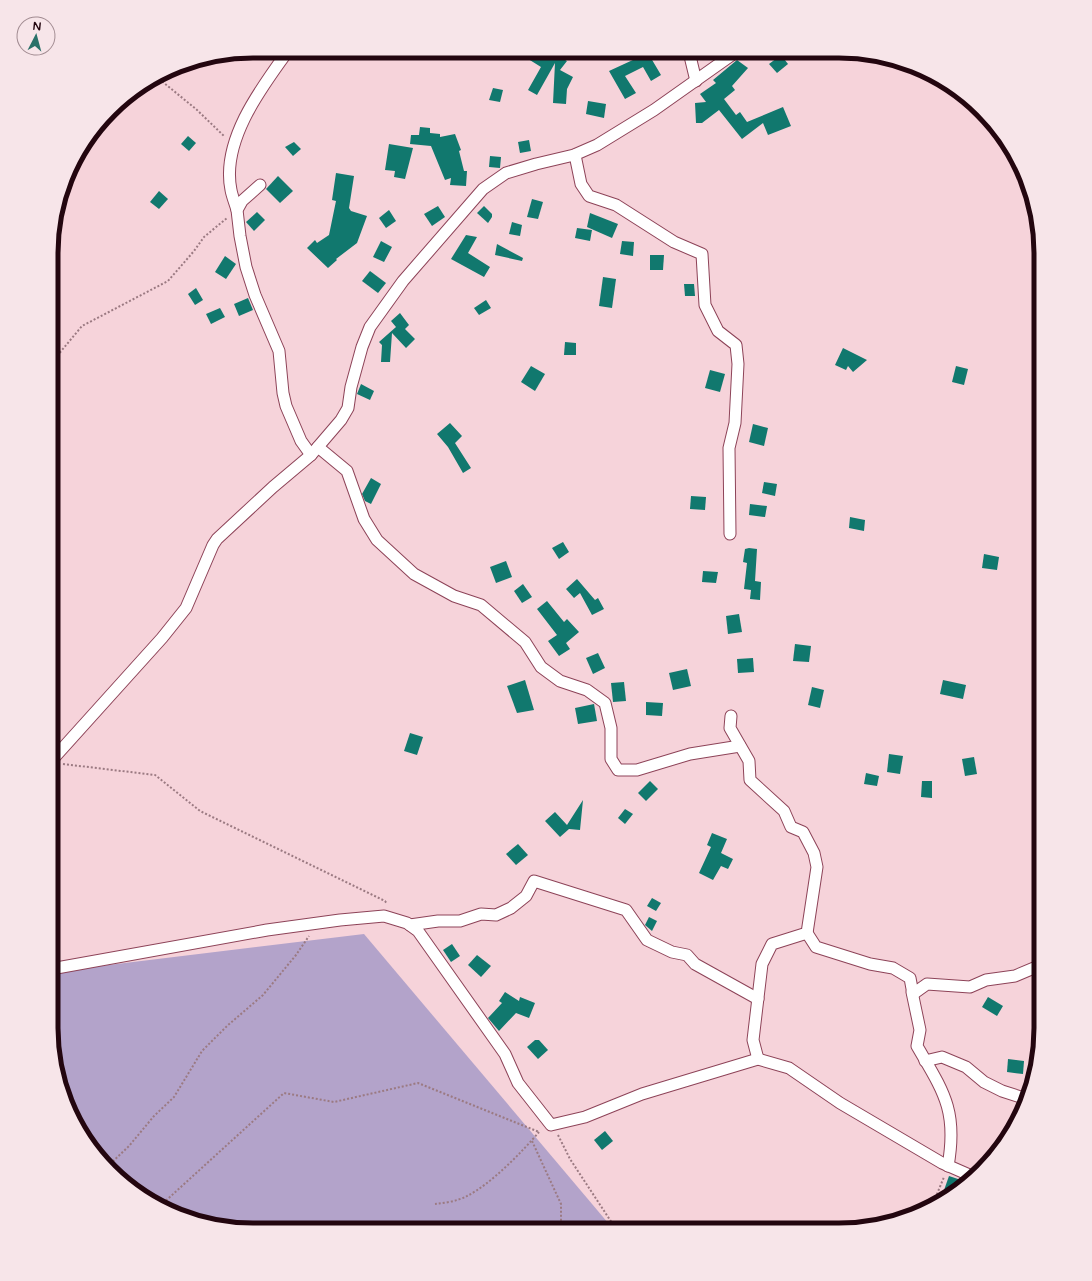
<svg xmlns="http://www.w3.org/2000/svg" width="1092" height="1281" font-family="'Varela Round',sans-serif">
<style>
.green{fill:#b3a3ca}
.building{fill:#11786e}
.lines{fill:none;stroke-linecap:round;stroke-linejoin:round}
.minor-casing{stroke:#8d4358;stroke-width:13}
.path{stroke:#9b7a82;stroke-width:2;stroke-dasharray:2 2;stroke-linecap:butt}
.minor{stroke:#fff;stroke-width:11}
.rim{fill:none;stroke:#23060f;stroke-width:5}
</style>
<rect width="100%" height="100%" fill="#f6d3da"/>
<path class="green" d="M364 934 614 1230H240L188 1219 152 1203 110 1171 78 1129 58 1080 51 1028V972Z"/>
<g class="building">
<path d="M517 52H551L567 61 560 70 573 77 567 89 566 104 553 103 555 63 537 95 528 90 541 67Z"/>
<path d="M648 53 661 75 651 81 643 67 625 76 636 93 625 99 609 71Z"/>
<path d="M781 55 788 64 777 73 769 64Z"/>
<path d="M737 60 748 68 732 86 735 90 724 99 736 115 740 112 747 122 783 107 791 126 768 135 763 123 742 139 719 110 702 123H696L695 103 706 102 700 94 716 83 713 80Z"/>
<path d="M493 88 503 90 500 102 489 100Z"/>
<path d="M588 101 606 104 604 118 586 114Z"/>
<path d="M420 127 430 128V133L440 134V137L455 134 461 150 459 151 464 171H467L466 186 450 185 451 178 445 180 431 146 410 144 411 135H419Z"/>
<path d="M188 136 196 143 189 151 181 144Z"/>
<path d="M529 140 531 151 520 153 518 142Z"/>
<path d="M294 142 301 149 293 156 285 147Z"/>
<path d="M389 144 413 148 405 179 394 177 395 171 385 170Z"/>
<path d="M490 156 501 157 500 168 489 167Z"/>
<path d="M336 173 354 176 349 208 351 211 367 216 357 243 336 259 337 260 328 268 307 248 315 240 317 243 329 235 336 201 332 200Z"/>
<path d="M278 176 293 191 280 203 266 189Z"/>
<path d="M159 191 168 199 159 209 150 202Z"/>
<path d="M532 199 543 202 538 219 527 217Z"/>
<path d="M438 206 445 217 432 226 424 214Z"/>
<path d="M484 206 492 214V217L488 223 477 213Z"/>
<path d="M389 210 396 221 386 228 379 218Z"/>
<path d="M257 212 265 220 254 231 246 222Z"/>
<path d="M590 213 618 224 612 238 587 227Z"/>
<path d="M512 222 522 225 520 236 509 234Z"/>
<path d="M577 228 592 230 590 241 575 238Z"/>
<path d="M466 235 477 237 468 253 490 267 484 277 451 259Z"/>
<path d="M381 241 392 247 384 262 373 257Z"/>
<path d="M622 241 634 242 633 256 620 254Z"/>
<path d="M497 244 523 258 522 261 495 255Z"/>
<path d="M650 255H664L663 270H650Z"/>
<path d="M225 256 236 264 226 279 215 272Z"/>
<path d="M370 271 386 283 378 293 362 281Z"/>
<path d="M603 277 616 279 612 308 599 306Z"/>
<path d="M684 284H694L695 296H685Z"/>
<path d="M196 288 203 300 195 305 188 294Z"/>
<path d="M248 298 253 310 239 316 234 304Z"/>
<path d="M486 300 491 308 479 315 474 308Z"/>
<path d="M220 308 225 317 211 324 206 314Z"/>
<path d="M400 313 409 325 405 329 415 339 406 348 392 333 390 362H381L382 345 379 342 396 327 391 321Z"/>
<path d="M565 342 576 343V355H564Z"/>
<path d="M843 348 867 360 853 372 848 366 846 370 835 365Z"/>
<path d="M531 366 545 374 535 391 521 382Z"/>
<path d="M956 366 968 369 964 385 952 382Z"/>
<path d="M710 370 725 374 720 392 705 388Z"/>
<path d="M361 384 374 391 370 400 357 394Z"/>
<path d="M450 423 462 436 455 443 471 468 463 473 448 447 437 434Z"/>
<path d="M753 424 768 428 764 446 749 442Z"/>
<path d="M371 478 381 484 371 504 365 501 362 494Z"/>
<path d="M764 482 777 484 775 496 762 493Z"/>
<path d="M691 496 706 497 705 510 690 509Z"/>
<path d="M750 504 767 506 765 517 749 515Z"/>
<path d="M850 517 865 520 864 531 849 528Z"/>
<path d="M563 542 569 552 559 559 552 548Z"/>
<path d="M749 548 757 549 755 581 761 582 760 600 750 599 751 590 744 589 747 563 743 562 745 549Z"/>
<path d="M984 554 999 557 997 570 982 568Z"/>
<path d="M506 561 512 577 496 583 490 567Z"/>
<path d="M703 571 718 572 716 583 702 582Z"/>
<path d="M577 579 595 600 598 598 604 609 592 615 580 593 574 598 566 589Z"/>
<path d="M523 584 532 597 522 603 514 591Z"/>
<path d="M547 601 564 622 567 619 579 632 566 643 570 649 559 656 548 641 557 635 537 609Z"/>
<path d="M739 614 742 632 728 634 726 616Z"/>
<path d="M795 644 811 646 809 662 793 661Z"/>
<path d="M598 653 605 668 593 674 586 658Z"/>
<path d="M753 658 754 672 738 673 737 659Z"/>
<path d="M687 669 691 686 673 690 669 673Z"/>
<path d="M525 680 534 710 517 713 507 686Z"/>
<path d="M943 680 966 685 963 699 940 694Z"/>
<path d="M624 682 626 701 613 702 611 683Z"/>
<path d="M812 687 824 690 820 708 808 705Z"/>
<path d="M646 702 663 703 662 716 646 715Z"/>
<path d="M594 704 597 721 578 724 575 708Z"/>
<path d="M410 733 423 737 417 755 404 751Z"/>
<path d="M889 754 903 756 900 774 887 772Z"/>
<path d="M974 757 977 774 965 776 962 759Z"/>
<path d="M866 773 879 776 877 786 864 784Z"/>
<path d="M650 781 658 789 646 801 638 793Z"/>
<path d="M922 781H932V798L921 797Z"/>
<path d="M583 800 580 830 569 829 560 837 545 821 555 812 567 825Z"/>
<path d="M625 809 633 814 625 824 618 818Z"/>
<path d="M712 833 727 839 721 853 733 859 728 869 721 866 713 880 699 873 711 847 707 845Z"/>
<path d="M518 844 528 855 516 865 506 854Z"/>
<path d="M652 898 661 903 656 911 647 906Z"/>
<path d="M649 917 657 921 652 931 645 925Z"/>
<path d="M452 944 460 956 451 962 443 950Z"/>
<path d="M477 955 491 966 481 977 468 965Z"/>
<path d="M505 992 519 1001 520 997 535 1003 529 1018 516 1013 499 1031 488 1018 502 1003 499 1001Z"/>
<path d="M988 997 1003 1006 997 1016 982 1007Z"/>
<path d="M535 1040H539L548 1050 538 1059 527 1047Z"/>
<path d="M1008 1059 1024 1061 1023 1074 1007 1072Z"/>
<path d="M605 1131 613 1141 602 1150 594 1140Z"/>
<path d="M949 1176 967 1182 949 1196 943 1193Z"/>
</g>
<g class="lines">
<g class="minor-casing">
<g id="minor">
<path d="M689 52 696 81"/>
<path d="M575 155 581 184 589 196 616 205 674 242 702 254 705 305 718 331 736 345 738 364 735 423 729 448 730 534"/>
<path d="M260 185 242 201 237 210 240 236 246 267 255 295 279 351 283 393 286 406 301 441 311 455"/>
<path d="M237 210C235 203 232 196 231 190 221 141 261 88 288 51"/>
<path d="M318 447 347 471 364 519 377 540 414 574 454 596 481 605 525 642 541 667 560 681 587 690 605 703 611 728V759L618 770H637L690 754 740 746"/>
<path d="M731 716 730 728 749 761 750 780 784 811 791 827 803 832 814 853 817 867 807 933 772 944 762 964 753 1040 758 1059"/>
<path d="M52 760 162 638 186 608 213 545 217 539 273 487 311 455 341 420 348 408 351 387 362 347 370 327 403 281 483 189 506 173 536 164 574 155 597 145 654 110 736 52"/>
<path d="M410 925 438 921H460L481 914 496 915 511 908 526 896 534 881 626 910 647 940 672 952 687 955 695 964 758 999"/>
<path d="M807 933 816 947 870 964 893 968 910 978 913 994 927 984 970 987 986 980 1015 976 1041 965"/>
<path d="M51 969 267 930 340 920 384 916 407 923 418 931 505 1054 518 1083 551 1125 585 1117 642 1094 758 1059 789 1068 840 1103 942 1163 974 1177"/>
<path d="M912 992 920 1030 917 1046C943 1091 958 1110 948 1166"/>
<path d="M925 1061 942 1057 966 1067 984 1082 1002 1091 1027 1099"/>
</g>
</g>
<g class="path">
<path d="M159 79 196 109 225 137"/>
<path d="M52 362 82 326 168 281 194 251 204 237 227 218"/>
<path d="M63 764 155 775 200 811 385 901 387 904"/>
<path d="M558 1135 570 1159 612 1223 608 1230"/>
<path d="M532 1141 561 1204V1230"/>
<path d="M107 1167 129 1146 154 1116 174 1097 202 1051 227 1026 263 995 296 955 309 936"/>
<path d="M943 1200 937 1194 944 1177"/>
<path d="M435 1204C445 1203 458 1201 467 1196 491 1184 522 1152 539 1132"/>
<path d="M160 1206 284 1093 334 1102 418 1083 539 1132"/>
</g>
<use href="#minor" class="minor"/>
</g>
<path d="M0 0H1092V1281H0ZM253 58H839A195 195 0 0 1 1034 253V1028A195 195 0 0 1 839 1223H253A195 195 0 0 1 58 1028V253A195 195 0 0 1 253 58Z" fill="#f7e5e9" fill-rule="evenodd"/>
<path class="rim" d="M253 58H839A195 195 0 0 1 1034 253V1028A195 195 0 0 1 839 1223H253A195 195 0 0 1 58 1028V253A195 195 0 0 1 253 58Z"/>
<g transform="translate(36 36) rotate(6)"><circle r="19" fill="#f7e5e9" stroke="#a28c92"/>
<path d="M0-3L7 15L0 10L-7 15Z" fill="#2a7169"/>
<text y="-6" font-size="11" font-weight="bold" text-anchor="middle" fill="#23060f">N</text>
</g>
</svg>
